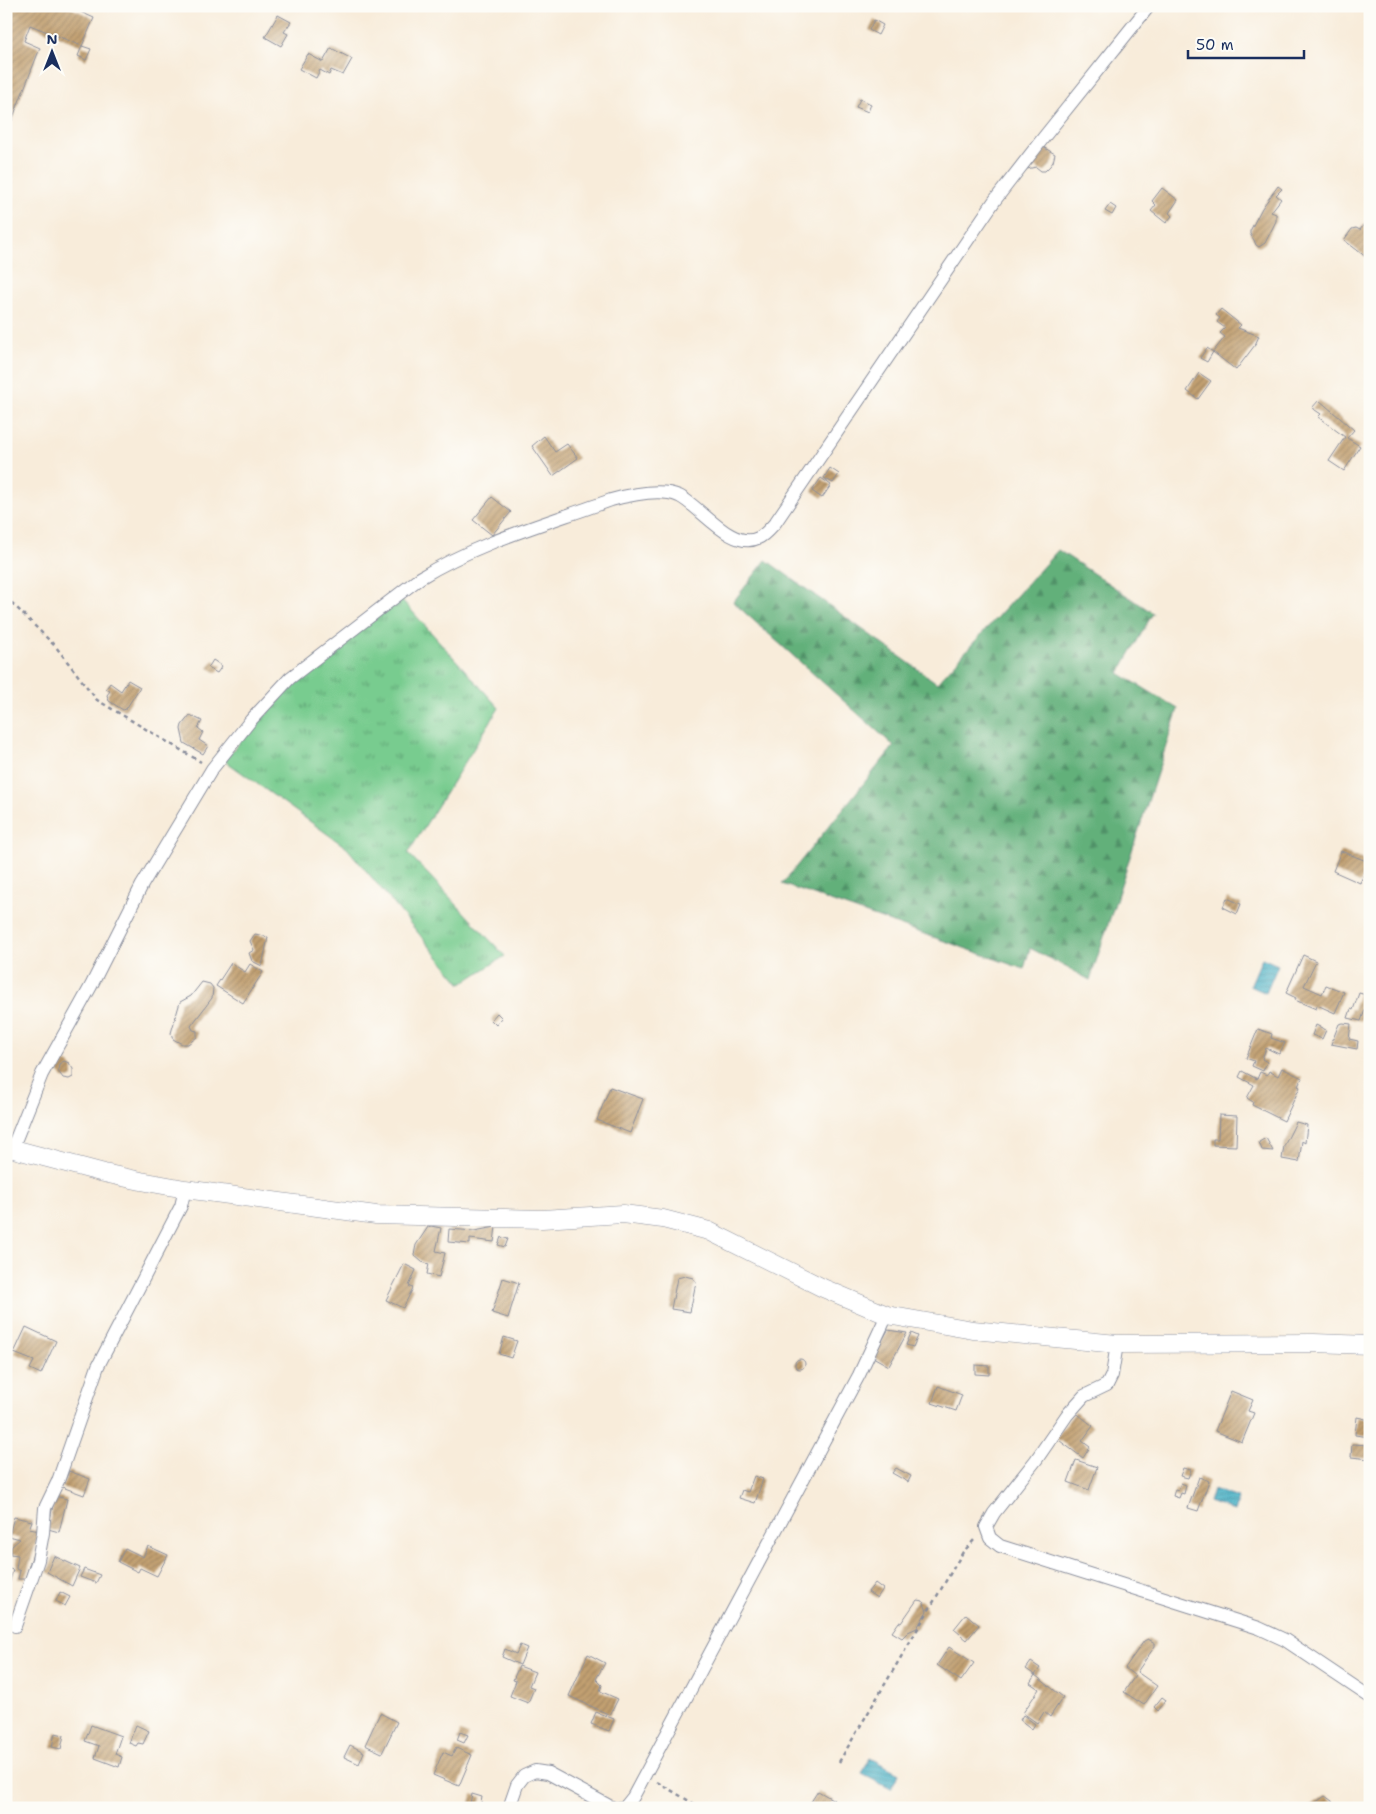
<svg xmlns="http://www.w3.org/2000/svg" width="1376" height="1814" font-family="'Shantell Sans',sans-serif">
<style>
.grass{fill:url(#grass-tufts);stroke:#4a7e76}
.forest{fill:url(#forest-firs);stroke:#3e706c}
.water{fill:url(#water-rules);stroke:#2f6e90}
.building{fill:url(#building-hatch)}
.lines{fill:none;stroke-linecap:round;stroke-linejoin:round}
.minor-casing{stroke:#8a8e9c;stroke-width:14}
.secondary-casing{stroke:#8a8e9c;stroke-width:19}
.path{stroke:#8a8e9c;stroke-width:2.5;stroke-dasharray:4 4;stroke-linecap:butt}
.minor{stroke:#fff;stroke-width:12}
.secondary{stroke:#fff;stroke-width:18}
</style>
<defs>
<pattern id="grass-tufts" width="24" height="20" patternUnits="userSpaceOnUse" patternTransform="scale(1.25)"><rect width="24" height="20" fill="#78cc8f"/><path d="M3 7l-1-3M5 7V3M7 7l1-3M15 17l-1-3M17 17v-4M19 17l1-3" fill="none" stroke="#62a678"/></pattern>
<pattern id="forest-firs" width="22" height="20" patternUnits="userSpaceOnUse" patternTransform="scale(1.25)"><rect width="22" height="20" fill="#62b07a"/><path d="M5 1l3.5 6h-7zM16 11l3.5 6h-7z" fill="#509067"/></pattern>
<pattern id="water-rules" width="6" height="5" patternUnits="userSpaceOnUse" patternTransform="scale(1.25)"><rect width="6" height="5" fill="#43adc2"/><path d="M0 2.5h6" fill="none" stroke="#378da1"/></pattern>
<pattern id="building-hatch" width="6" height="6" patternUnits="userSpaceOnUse" patternTransform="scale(1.25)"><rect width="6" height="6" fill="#c2a071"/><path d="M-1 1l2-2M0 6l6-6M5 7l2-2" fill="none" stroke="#9d8360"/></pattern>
</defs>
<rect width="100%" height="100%" fill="#fdfcf7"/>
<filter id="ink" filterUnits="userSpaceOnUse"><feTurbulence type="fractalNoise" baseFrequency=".02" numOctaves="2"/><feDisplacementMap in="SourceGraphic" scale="10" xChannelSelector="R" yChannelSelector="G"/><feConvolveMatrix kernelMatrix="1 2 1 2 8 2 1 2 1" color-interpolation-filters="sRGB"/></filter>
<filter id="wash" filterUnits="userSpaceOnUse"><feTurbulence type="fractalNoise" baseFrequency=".0096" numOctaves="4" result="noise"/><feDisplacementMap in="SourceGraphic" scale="20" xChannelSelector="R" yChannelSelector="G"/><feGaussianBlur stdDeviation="1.12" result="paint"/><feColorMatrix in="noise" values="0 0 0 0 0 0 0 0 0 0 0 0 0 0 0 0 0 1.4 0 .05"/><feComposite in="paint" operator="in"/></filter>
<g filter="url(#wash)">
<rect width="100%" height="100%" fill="#f8ecda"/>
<path class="grass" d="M401 599 499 708 408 853 505 956 461 984 347 848 224 760 314 661Z"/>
<path class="forest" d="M1058 550 1153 613 1119 673 1178 709 1090 980 1030 948 1024 969 782 884 894 746 733 602 766 560 937 683Z"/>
<g class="water">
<path d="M1262 958 1278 965 1266 993 1250 986Z"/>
<path d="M1213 1489 1238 1498 1234 1511 1209 1502Z"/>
<path d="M870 1758 899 1773 891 1789 862 1774Z"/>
</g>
<g id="blocks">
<g class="building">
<path d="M6 6H67L94 18 82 46 30 25 24 41 40 48 10 125 6 123Z"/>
<path d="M278 15 291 22 284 32 288 34 281 46 265 37Z"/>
<path d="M874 20 883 25 878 35 869 30Z"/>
<path d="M82 46 91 49 86 60 78 56Z"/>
<path d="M331 48 352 59 343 75 331 70 329 75 320 70 316 78 299 69 308 54 323 62Z"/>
<path d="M860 99 871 104 868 112 856 107Z"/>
<path d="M1043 147 1055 154 1053 162 1050 166 1045 171H1041L1036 167 1027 169Z"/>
<path d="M1278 186 1282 189 1276 195 1281 199 1271 212 1276 214V221L1265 243 1259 247 1256 245 1254 240 1250 234V231L1262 208Z"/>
<path d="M1162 188 1178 200 1169 213 1172 216 1166 223 1151 211 1156 205 1152 201Z"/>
<path d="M1110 204 1116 208 1112 215 1105 211Z"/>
<path d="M1365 223 1370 227V252L1366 257 1344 240 1352 229 1356 228 1360 230Z"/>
<path d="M1221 309 1241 325 1238 328 1259 336 1255 345 1236 370 1213 352 1225 337 1220 333 1225 328 1217 322 1220 318 1216 315Z"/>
<path d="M1207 348 1213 352 1207 362 1200 358Z"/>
<path d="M1199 373 1211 381 1198 399 1187 391Z"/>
<path d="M1319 400 1354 430 1347 438 1360 446 1344 471 1329 461 1345 437 1318 417 1321 414 1312 408Z"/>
<path d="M544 436 555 452 567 444 578 458 553 476 532 446Z"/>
<path d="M830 468 839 474 833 483 824 478Z"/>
<path d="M821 478 831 485 822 498 812 491Z"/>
<path d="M492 497 511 512 492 535 473 520Z"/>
<path d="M213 660 222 666 217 673 208 668Z"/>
<path d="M128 680 140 687 126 709 123 710 109 701 107 695 110 691 106 689 110 683 121 691Z"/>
<path d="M190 715 202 721 198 728 203 732 199 740 208 746 203 754 184 743 181 729 182 725Z"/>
<path d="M1341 851 1369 862 1360 883 1333 871Z"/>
<path d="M1227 898 1241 904 1237 914 1223 907Z"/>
<path d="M255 934 268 937 262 966 252 961 249 953 254 950 250 941Z"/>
<path d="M1303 955 1316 961 1304 986 1322 994 1326 985 1344 992 1335 1013 1317 1005 1316 1009 1295 1000 1296 998 1286 993Z"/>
<path d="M231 963 245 972 250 964 263 972 243 1003 216 986Z"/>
<path d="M202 982 210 984 213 988 212 998 191 1026 193 1030 197 1031V1037L188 1044H182L173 1039 171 1033 180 1002 191 996Z"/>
<path d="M1359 993 1370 996 1361 1021 1348 1018 1351 1009 1353 1010Z"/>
<path d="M497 1013 502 1018 496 1025 491 1020Z"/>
<path d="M1343 1023 1351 1024 1349 1039 1358 1041 1357 1049 1331 1044 1339 1024Z"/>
<path d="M1316 1025 1326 1030 1322 1039 1312 1035Z"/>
<path d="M1258 1029 1272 1034 1271 1038 1285 1043 1279 1054 1266 1048 1262 1059 1267 1062 1263 1071 1252 1066 1254 1061 1246 1058Z"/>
<path d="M64 1061 69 1063 73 1069V1077L69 1079 63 1078 58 1071 59 1064Z"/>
<path d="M1282 1068 1302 1078 1298 1086 1300 1087 1284 1121 1252 1105 1253 1102 1247 1098 1254 1085 1239 1077 1242 1071 1257 1079 1260 1072 1267 1075 1269 1071 1278 1076Z"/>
<path d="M610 1087 643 1099 630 1133 597 1120Z"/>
<path d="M1219 1115 1237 1116 1236 1146 1213 1145V1139H1218Z"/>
<path d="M1296 1122 1307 1125 1305 1143 1302 1141 1299 1162 1282 1159 1284 1146Z"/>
<path d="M1266 1138 1273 1151 1262 1150 1259 1142Z"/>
<path d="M431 1226 441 1228 436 1251 445 1253 439 1277 427 1274 429 1264 422 1262 414 1255 416 1245 428 1227Z"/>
<path d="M496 1227 494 1242 470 1239V1244L448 1242 449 1229 474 1231Z"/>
<path d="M501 1237 508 1239 505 1247 498 1245Z"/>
<path d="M404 1264 416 1270 409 1286 413 1288 403 1308 386 1300Z"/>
<path d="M685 1276 693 1278 696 1282 690 1312 671 1309 677 1278Z"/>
<path d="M503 1278 519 1283 508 1318 492 1313Z"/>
<path d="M26 1327 56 1341 41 1374 30 1369 34 1361 14 1353Z"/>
<path d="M888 1330 907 1333 889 1366 873 1357Z"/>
<path d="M911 1333 918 1336 913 1347 906 1345Z"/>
<path d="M504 1337 517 1341 511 1358 499 1354Z"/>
<circle cx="800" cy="1364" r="5"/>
<path d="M975 1365 989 1366V1375L975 1374Z"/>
<path d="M938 1386 962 1395 956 1411 932 1403Z"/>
<path d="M1231 1391 1253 1400 1248 1411 1254 1413 1242 1442 1215 1431Z"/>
<path d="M1075 1412 1093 1426 1082 1441 1090 1447 1083 1458 1056 1438Z"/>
<path d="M1357 1417 1370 1420V1437L1355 1435Z"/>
<path d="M1352 1444 1370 1445V1459L1351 1457Z"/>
<path d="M1076 1460 1097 1467 1089 1490 1068 1482Z"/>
<path d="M896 1468 911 1476 908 1482 892 1473Z"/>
<path d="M1183 1468 1191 1470 1188 1478 1180 1476Z"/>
<path d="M69 1471 90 1479 84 1495 62 1487Z"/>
<path d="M754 1476 763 1479 755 1503 739 1498 742 1490 748 1492Z"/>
<path d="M1199 1477 1209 1481 1198 1511 1188 1508Z"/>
<path d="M1181 1483 1186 1485 1184 1494 1181 1493 1179 1498 1173 1496 1175 1489 1178 1490Z"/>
<path d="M55 1496 67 1499 59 1532 48 1529Z"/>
<path d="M14 1517 32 1521 29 1529 40 1531 25 1579H18L20 1571 16 1569 18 1555 10 1554 12 1546 20 1539 9 1536Z"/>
<path d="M148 1546 168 1555 157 1576 140 1568 138 1572 118 1562 125 1548 143 1557Z"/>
<path d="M54 1556 80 1568 72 1586 47 1572Z"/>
<path d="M6 1568 13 1570 9 1584 6 1583Z"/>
<path d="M84 1569 100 1575 96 1583 80 1577Z"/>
<path d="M875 1583 883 1589 877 1598 868 1592Z"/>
<path d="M60 1592 70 1597 65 1606 56 1601Z"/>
<path d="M917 1600 923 1601 927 1611 917 1628 908 1632 902 1638 892 1632 899 1622 901 1623Z"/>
<path d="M966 1614 979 1625 967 1640 954 1629Z"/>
<path d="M1148 1639 1155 1643V1646L1137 1672 1157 1686 1144 1705 1124 1692 1135 1676 1125 1668 1144 1641Z"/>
<path d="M520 1645 527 1648 520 1665 502 1657 505 1649 516 1654Z"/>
<path d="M949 1647 974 1663 961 1681 937 1665Z"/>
<path d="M588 1654 605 1663 596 1679 602 1685 600 1691 618 1699 610 1715 569 1696Z"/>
<path d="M1031 1662 1040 1668 1035 1675 1026 1669Z"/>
<path d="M519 1666 535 1672 529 1686 534 1688 528 1703 510 1696 516 1681 513 1680Z"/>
<path d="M1035 1675 1063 1697 1050 1717 1044 1712 1037 1723 1023 1713 1039 1689 1030 1683Z"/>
<path d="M1162 1697 1166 1700 1158 1711 1154 1707Z"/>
<path d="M596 1712 614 1719 609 1731 591 1724Z"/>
<path d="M380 1713 397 1722 382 1753 365 1745Z"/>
<path d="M1023 1715 1035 1724 1032 1729 1020 1720Z"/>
<path d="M91 1725 121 1736 115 1754 122 1757 119 1767 95 1758 99 1746 85 1741Z"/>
<path d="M136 1725 149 1731 143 1744 138 1743 136 1746 129 1743Z"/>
<path d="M460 1732 468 1735 464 1743 457 1740Z"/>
<path d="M55 1733 64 1735 61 1749 52 1747Z"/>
<path d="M350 1745 364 1752 359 1764 344 1757Z"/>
<path d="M456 1748 472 1755 459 1786 433 1775 443 1752 452 1756Z"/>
<path d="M818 1791 834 1800 829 1808H807Z"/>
<path d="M472 1794 482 1797 480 1808H469Z"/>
<path d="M1325 1796 1332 1801 1333 1805 1329 1808H1308Z"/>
</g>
</g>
</g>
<g filter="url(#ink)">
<use href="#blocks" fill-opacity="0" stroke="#8a8e9c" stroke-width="1"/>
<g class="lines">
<g class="minor-casing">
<g id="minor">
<path d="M12 1149 42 1074 91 986 142 885 212 769 251 720 290 678 420 578C478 542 548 523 611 500 629 495 661 488 679 496 700 506 732 551 758 538 765 535 770 528 775 523L995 200 1044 137 1149 6"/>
<path d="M1117 1344 1112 1375 1107 1385 1084 1396 1067 1415 1036 1460 994 1513 986 1527 990 1538 1000 1546 1259 1628 1285 1640 1370 1697"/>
<path d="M15 1626 38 1560 43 1533 45 1508 58 1481 98 1366 181 1206 185 1189"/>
<path d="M509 1808 517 1785 524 1776 535 1771 548 1773 613 1808"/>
<path d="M619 1808 625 1807 633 1797 859 1375 887 1315"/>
</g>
</g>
<g class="secondary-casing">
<path id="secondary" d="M6 1147 104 1173 141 1181 185 1189 376 1215 542 1219 623 1214 663 1219 709 1231 823 1288 887 1315 973 1330 1117 1344 1314 1343 1370 1345"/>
</g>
<g class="path">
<path d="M6 597 56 647 97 700 201 762"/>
<path d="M839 1762 963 1552 976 1538"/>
<path d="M657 1782 701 1808"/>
</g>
<use href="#minor" class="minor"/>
<use href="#secondary" class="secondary"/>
</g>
</g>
<rect width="1376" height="1814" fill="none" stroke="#fdfcf7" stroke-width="25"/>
<g transform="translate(52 52)" stroke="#fdfcf7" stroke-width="4" paint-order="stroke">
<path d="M0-4L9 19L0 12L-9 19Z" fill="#1b2f5e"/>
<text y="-8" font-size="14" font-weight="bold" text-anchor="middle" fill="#1b2f5e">N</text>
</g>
<path d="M1188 50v8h116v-8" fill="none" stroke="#1b2f5e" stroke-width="2.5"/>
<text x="1196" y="50" font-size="15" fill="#1b2f5e" stroke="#fdfcf7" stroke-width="4" paint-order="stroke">50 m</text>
</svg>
